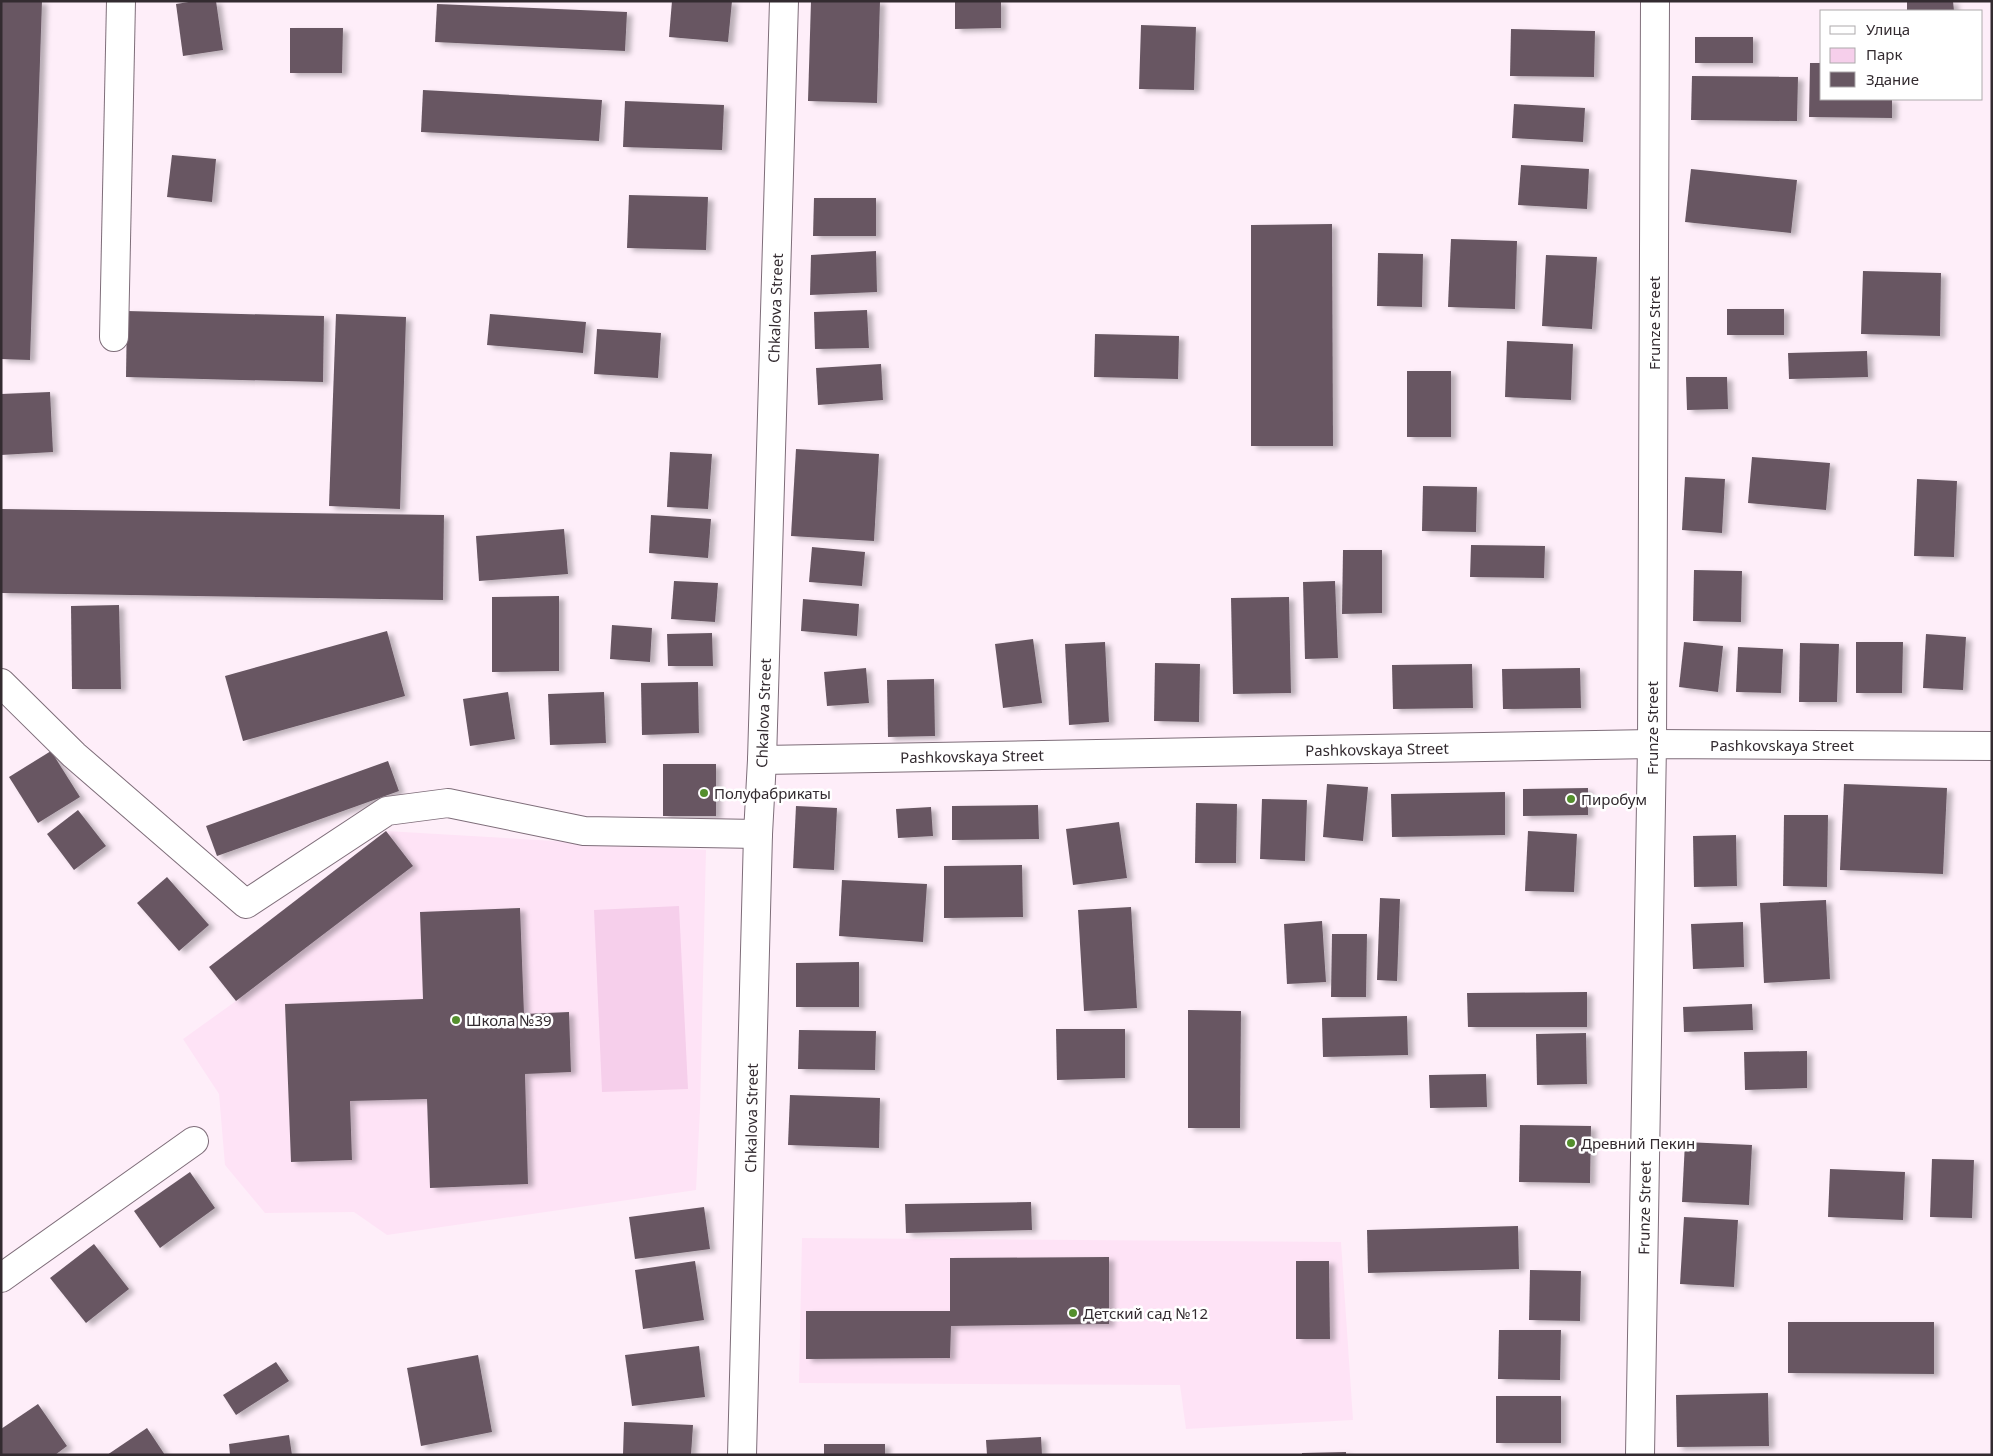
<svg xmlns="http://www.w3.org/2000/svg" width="1993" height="1456" font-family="'Noto Sans',sans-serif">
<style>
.built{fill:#fee3f6}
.green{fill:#f6cfeb}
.building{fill:#675762;filter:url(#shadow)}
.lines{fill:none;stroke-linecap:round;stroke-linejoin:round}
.minor-casing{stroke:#7e6d79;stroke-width:30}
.minor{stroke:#fff;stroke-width:28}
.poi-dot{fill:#548f2d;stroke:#fff;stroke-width:2}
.labels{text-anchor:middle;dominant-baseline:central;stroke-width:5;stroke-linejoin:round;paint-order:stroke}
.street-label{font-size:15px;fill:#332b30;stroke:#fff}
.poi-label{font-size:15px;fill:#332b30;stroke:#fff;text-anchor:start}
</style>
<defs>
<filter id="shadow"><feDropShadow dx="5.5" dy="3" stdDeviation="2.5" flood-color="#0004"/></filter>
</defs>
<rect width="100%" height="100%" fill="#feeef9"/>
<g class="built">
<path d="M386 831 706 850 700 1109 696 1190 387 1235 354 1212 265 1213 225 1165 219 1094 183 1039 236 1001 209 967Z"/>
<path d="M802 1238 1341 1242 1353 1420 1186 1429 1180 1385 799 1383Z"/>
</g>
<path class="green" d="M679 906 688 1089 602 1092 594 910Z"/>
<g class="building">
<path d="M1 1H42L30 360 1 359Z"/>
<path d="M195 1H216L223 50 183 56 176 4Z"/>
<path d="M672 1H732L728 42 669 37Z"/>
<path d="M811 1H880L877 103 808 101Z"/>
<path d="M955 1H1001V28L955 29Z"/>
<path d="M1907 1H1953L1954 11H1907Z"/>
<path d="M437 4 627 12 625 51 435 42Z"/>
<path d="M1141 25 1196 27 1194 90 1139 89Z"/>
<path d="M290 28H343L342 73H290Z"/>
<path d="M1511 29 1595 31 1594 77 1510 76Z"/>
<rect x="1695" y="37" width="58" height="26"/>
<path d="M1810 63H1822V99H1892V118L1809 117Z"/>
<path d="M1692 76 1798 77 1797 121 1691 120Z"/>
<path d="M423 90 602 100 599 141 421 132Z"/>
<path d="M625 101 724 105 722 150 623 147Z"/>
<path d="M1514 104 1585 108 1583 142 1512 138Z"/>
<path d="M172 155 216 159 212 202 167 197Z"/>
<path d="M1521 165 1589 169 1587 209 1518 205Z"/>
<path d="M1691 169 1797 180 1791 233 1685 222Z"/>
<path d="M629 195 708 197 706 250 627 248Z"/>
<path d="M814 198H876V236H813Z"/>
<path d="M1332 224 1333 446H1251V225Z"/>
<path d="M1451 239 1517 241 1515 309 1448 307Z"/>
<path d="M876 251 877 292 810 295 811 255Z"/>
<path d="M1378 253 1423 254 1422 307 1377 306Z"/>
<path d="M1546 255 1597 257 1592 329 1542 326Z"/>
<path d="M1863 271 1941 273 1940 336 1861 334Z"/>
<rect x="1727" y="309" width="57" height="26"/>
<path d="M867 310 869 348 815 349 814 312Z"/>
<path d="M127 311 324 316 323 382 126 377Z"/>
<path d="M336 314 406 317 400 509 329 506Z"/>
<path d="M490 314 586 322 583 353 487 345Z"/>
<path d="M597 329 661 333 658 378 594 374Z"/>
<path d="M1095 334 1179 336 1178 379 1094 377Z"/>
<path d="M1507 341 1573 344 1571 400 1505 397Z"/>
<path d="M1867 351 1868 377 1789 379 1788 353Z"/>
<path d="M881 364 883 400 818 405 816 368Z"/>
<rect x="1407" y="371" width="44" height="66"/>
<path d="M1686 377H1727L1728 409 1687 410Z"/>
<path d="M50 392 53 452 1 455V394Z"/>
<path d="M796 449 879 454 874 541 791 536Z"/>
<path d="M670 452 712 454 708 509 667 507Z"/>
<path d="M1752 457 1830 463 1826 510 1748 503Z"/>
<path d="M1685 477 1725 479 1722 533 1682 530Z"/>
<path d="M1917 479 1957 481 1954 557 1914 556Z"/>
<path d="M1423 486 1477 487 1476 532 1422 531Z"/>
<path d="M1 509 444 515 443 600 1 593Z"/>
<path d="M651 515 711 519 708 558 649 553Z"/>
<path d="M564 529 568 574 479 581 476 536Z"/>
<path d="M1471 545 1545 546 1544 578 1470 577Z"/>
<path d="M812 547 865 552 862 586 809 582Z"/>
<path d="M1343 550H1382V613L1342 614Z"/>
<path d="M1694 570 1742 571 1741 622 1693 621Z"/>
<path d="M674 581 718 583 715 622 671 619Z"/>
<path d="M1335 581 1338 658 1305 659 1303 582Z"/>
<path d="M559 596V671L492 672V597Z"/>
<path d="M1289 597 1291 693 1233 694 1231 598Z"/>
<path d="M803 599 859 604 857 636 801 631Z"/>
<path d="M119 605 121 689H72L71 606Z"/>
<path d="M612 625 652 628 650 662 610 659Z"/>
<path d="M387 631 405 696 243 741 225 676Z"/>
<path d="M712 633 713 666H668L667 634Z"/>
<path d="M1926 634 1966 637 1963 690 1923 688Z"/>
<path d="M1033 639 1042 703 1003 708 995 644Z"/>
<path d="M1105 642 1109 722 1069 725 1065 644Z"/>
<path d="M1684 642 1723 646 1718 692 1679 687Z"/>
<path d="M1856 642H1903L1902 693H1856Z"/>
<path d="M1800 643 1839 644 1837 702H1799Z"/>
<path d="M1738 647 1783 649 1781 693 1736 692Z"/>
<path d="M1155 663 1200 664 1199 722 1154 721Z"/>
<path d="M1472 664 1473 708 1393 709 1392 665Z"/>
<path d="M866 668 869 703 827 706 824 672Z"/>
<path d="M1580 668 1581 708 1503 709 1502 669Z"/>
<path d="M934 679 935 736 888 737 887 680Z"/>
<path d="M698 682 699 733 642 735 641 683Z"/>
<path d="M508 692 515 739 470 746 463 699Z"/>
<path d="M604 692 606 743 550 745 548 694Z"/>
<path d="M51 751 80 797 38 823 9 777Z"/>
<path d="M388 761 399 791 217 856 206 826Z"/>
<rect x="663" y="764" width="53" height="52"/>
<path d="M1327 784 1368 787 1363 841 1323 837Z"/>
<path d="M1844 784 1947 788 1943 874 1840 870Z"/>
<path d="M1588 788V815L1523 816V789Z"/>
<path d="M1505 792V835L1392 837 1391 794Z"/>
<path d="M1262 799 1307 800 1305 861 1260 859Z"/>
<path d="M1196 803 1237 804 1236 863H1195Z"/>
<path d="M1038 805 1039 839 952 840V806Z"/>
<path d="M796 806 837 808 834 870 793 868Z"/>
<path d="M931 807 933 836 898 838 896 809Z"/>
<path d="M78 810 106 846 74 870 47 834Z"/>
<path d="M1784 815H1828L1827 887 1783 886Z"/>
<path d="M1119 822 1127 878 1073 885 1066 829Z"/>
<path d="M386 831 413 866 236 1001 209 967Z"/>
<path d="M1528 831 1577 834 1574 892 1525 891Z"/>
<path d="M1736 835 1737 886 1694 887 1693 836Z"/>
<path d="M1022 865 1023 917 944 918V866Z"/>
<path d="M167 877 209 925 179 951 137 903Z"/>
<path d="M842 880 927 884 923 942 839 936Z"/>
<path d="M1380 898 1400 899 1397 981 1377 980Z"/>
<path d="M1826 900 1830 979 1764 983 1760 903Z"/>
<path d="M1131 907 1137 1008 1084 1011 1078 910Z"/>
<path d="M520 908 524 1014 569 1012 571 1072 525 1074 528 1184 430 1188 427 1099 350 1101 352 1160 291 1162 285 1004 423 999 420 912Z"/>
<path d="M1322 921 1326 982 1287 984 1284 924Z"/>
<path d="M1743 922 1744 967 1693 969 1691 924Z"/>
<path d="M1332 934H1367L1366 997H1331Z"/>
<path d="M859 962V1007H796V963Z"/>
<path d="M1587 992V1027H1468L1467 993Z"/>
<path d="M1752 1004 1753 1030 1684 1032 1683 1007Z"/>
<path d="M1188 1010 1241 1011 1240 1128H1188Z"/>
<path d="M1407 1016 1408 1055 1323 1057 1322 1018Z"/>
<path d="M1056 1029H1125V1078L1057 1080Z"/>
<path d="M799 1030 876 1031 875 1070 798 1069Z"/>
<path d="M1586 1033 1587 1084 1537 1085 1536 1034Z"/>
<path d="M1807 1051V1088L1745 1090 1744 1052Z"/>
<path d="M1486 1074 1487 1107 1430 1108 1429 1075Z"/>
<path d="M790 1095 880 1098 879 1148 788 1145Z"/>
<path d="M1520 1125 1591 1126 1590 1183 1519 1182Z"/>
<path d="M1685 1142 1752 1145 1749 1205 1682 1202Z"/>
<path d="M1932 1159 1974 1160 1972 1218 1930 1217Z"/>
<path d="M1830 1169 1905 1172 1903 1220 1828 1217Z"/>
<path d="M190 1172 215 1208 160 1248 134 1211Z"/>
<path d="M1031 1202 1032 1230 906 1233 905 1204Z"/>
<path d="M704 1207 710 1249 635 1259 629 1217Z"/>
<path d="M1684 1217 1738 1220 1734 1287 1680 1284Z"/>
<path d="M1518 1226 1519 1269 1368 1273 1367 1230Z"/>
<path d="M94 1244 129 1289 86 1323 50 1278Z"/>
<path d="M1109 1257V1324L951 1326 950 1358 806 1359V1311H950V1258Z"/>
<path d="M695 1261 704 1320 643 1329 635 1270Z"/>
<path d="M1296 1261H1329L1330 1339H1296Z"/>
<path d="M1530 1270 1581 1271 1580 1321 1529 1320Z"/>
<path d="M1788 1322H1934V1374L1788 1373Z"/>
<path d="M1499 1330H1561L1560 1380 1498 1379Z"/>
<path d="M699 1346 705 1397 632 1406 625 1355Z"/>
<path d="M478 1355 492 1432 421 1446 407 1368Z"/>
<path d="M276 1362 289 1381 236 1415 223 1395Z"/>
<path d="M1768 1393 1769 1446 1677 1447 1676 1395Z"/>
<rect x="1496" y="1396" width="65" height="47"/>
<path d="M38 1404 67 1446 55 1455H1V1429Z"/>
<path d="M624 1422 693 1425 691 1455H623Z"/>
<path d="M147 1428 165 1455H107Z"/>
<path d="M289 1435 292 1455H230L229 1444Z"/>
<path d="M1041 1437 1042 1455H987L986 1440Z"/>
<rect x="824" y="1444" width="61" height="11"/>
<path d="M1346 1452V1455H1302V1453Z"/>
</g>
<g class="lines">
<g class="minor-casing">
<g id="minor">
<path d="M114 337 121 1"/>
<path d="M1 683 74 755 246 904 387 811 448 803 584 831 758 834"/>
<path d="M762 760 1652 744 1992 746"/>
<path d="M1 1278 194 1141"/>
<path d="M742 1455 758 834 762 760 784 1"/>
<path d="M1640 1455 1652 744 1655 1"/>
</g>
</g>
<use href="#minor" class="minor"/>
</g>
<g class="poi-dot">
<circle cx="704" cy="793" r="5"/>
<circle cx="1571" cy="799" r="5"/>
<circle cx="456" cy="1020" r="5"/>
<circle cx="1571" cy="1143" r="5"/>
<circle cx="1073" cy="1313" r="5"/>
</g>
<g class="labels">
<g class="street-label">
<text transform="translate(775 308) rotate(-88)">Chkalova Street</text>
<text transform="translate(1654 323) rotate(-90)">Frunze Street</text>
<text transform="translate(763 713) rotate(-88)">Chkalova Street</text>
<text transform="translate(1652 728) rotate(-90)">Frunze Street</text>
<text x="1782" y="745">Pashkovskaya Street</text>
<text transform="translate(1377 749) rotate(-1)">Pashkovskaya Street</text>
<text transform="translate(972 756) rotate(-1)">Pashkovskaya Street</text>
<text transform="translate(751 1118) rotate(-89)">Chkalova Street</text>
<text transform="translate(1644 1208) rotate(-89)">Frunze Street</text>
</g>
<g class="poi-label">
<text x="714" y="793">Полуфабрикаты</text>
<text x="1581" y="799">Пиробум</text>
<text x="466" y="1020">Школа №39</text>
<text x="1581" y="1143">Древний Пекин</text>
<text x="1083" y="1313">Детский сад №12</text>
</g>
</g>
<rect width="1993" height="1456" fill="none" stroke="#332b30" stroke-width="5"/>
<rect x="1820" y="10" width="162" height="90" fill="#ffffff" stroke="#adaaac"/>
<rect x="1830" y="26" width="25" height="8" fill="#ffffff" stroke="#adaaac"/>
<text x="1866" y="35" font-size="15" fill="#332b30">Улица</text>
<rect x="1830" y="48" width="25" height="15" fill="#f6cfeb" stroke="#adaaac"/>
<text x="1866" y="60" font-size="15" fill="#332b30">Парк</text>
<rect x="1830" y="72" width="25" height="15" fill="#675762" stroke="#adaaac"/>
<text x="1866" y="85" font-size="15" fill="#332b30">Здание</text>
</svg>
